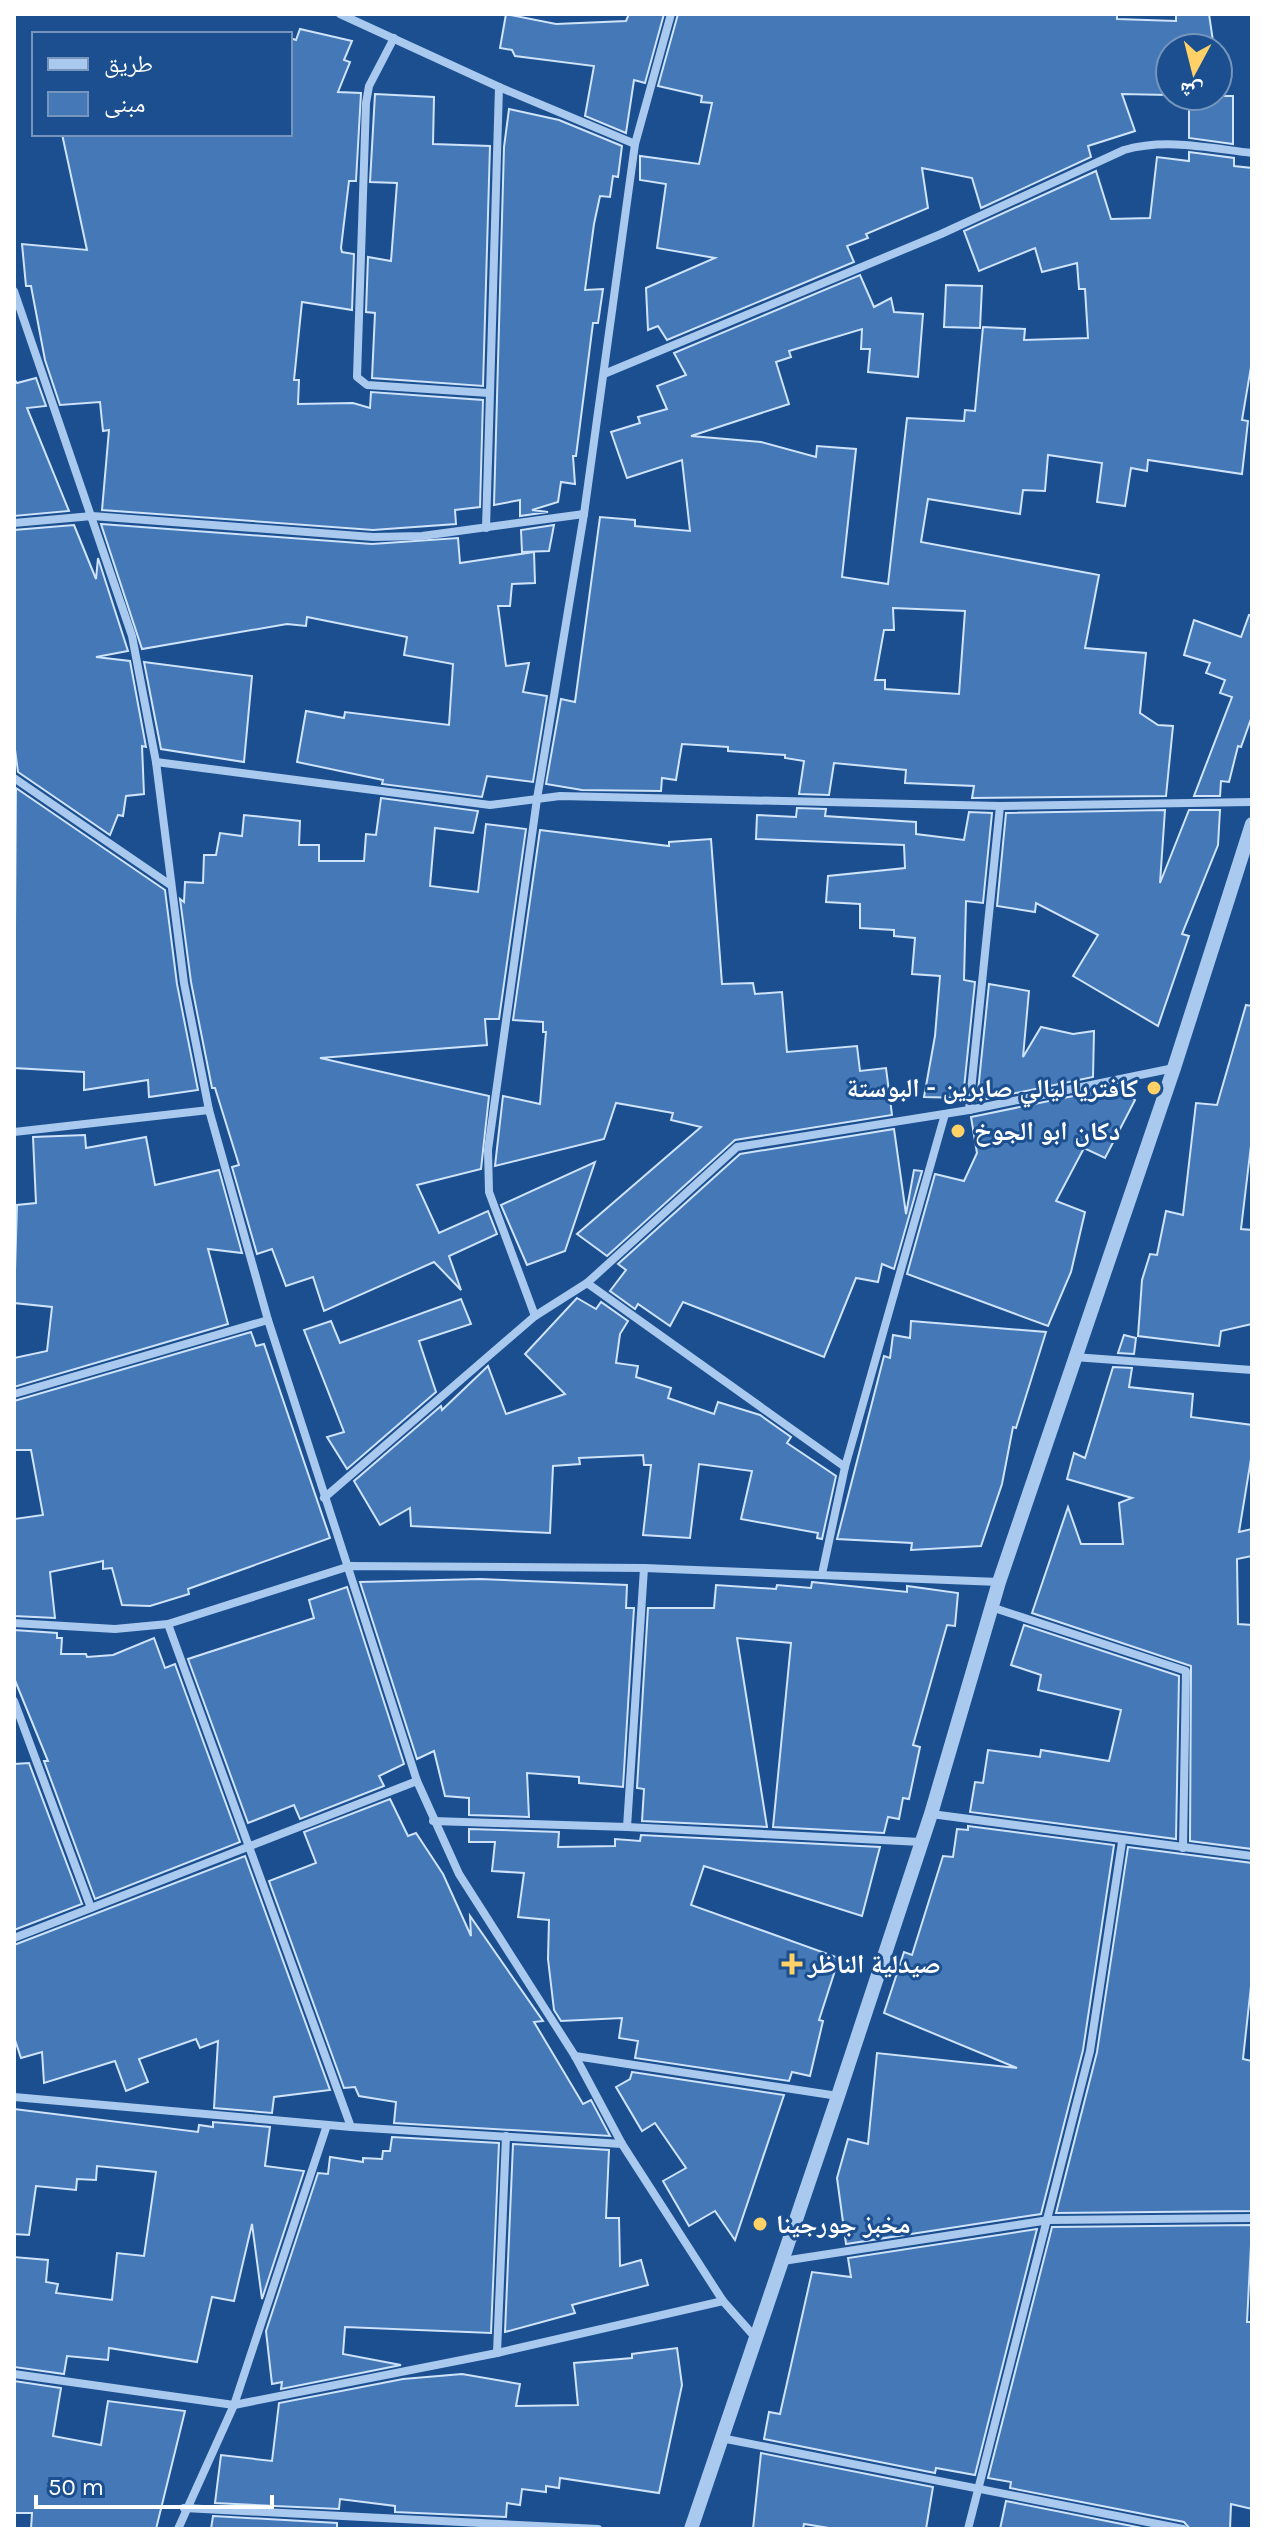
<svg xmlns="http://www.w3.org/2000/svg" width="1266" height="2543" font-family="Karla,'Noto Naskh Arabic',sans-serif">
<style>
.building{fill:#4478b7;stroke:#cfe3fa;stroke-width:2;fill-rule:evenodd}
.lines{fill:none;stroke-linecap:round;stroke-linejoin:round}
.minor{stroke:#a9c9ee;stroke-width:8}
.tertiary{stroke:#a9c9ee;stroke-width:14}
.poi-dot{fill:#ffd166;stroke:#1b4f8f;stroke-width:3}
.labels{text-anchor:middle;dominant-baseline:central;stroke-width:6;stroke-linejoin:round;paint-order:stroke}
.poi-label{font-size:26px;font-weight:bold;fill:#fff;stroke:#1b4f8f;text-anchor:start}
</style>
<rect width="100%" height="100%" fill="#1b4f8f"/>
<g class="building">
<path d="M506 14 556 24 626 21 629 14H664L645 83 634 80 626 133 585 116 594 66 515 56 512 50 500 48Z"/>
<path d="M678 14H1117V19L1176 21V14H1209L1214 48H1169L1168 95 1122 94 1135 131 1088 146 1091 157 981 208 972 178 922 168 928 208 866 234 868 238 847 246 854 262 667 340 658 326 648 330 646 288 715 258 657 248 666 184 640 180V156L699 164 712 103 701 102 702 96 658 86Z"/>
<path d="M300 29 352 41 344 60 350 62 338 92 361 93 356 181H349L341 248 342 252 354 254 352 310 302 302 294 380H299L298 404 353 403 370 408 371 392 483 400 480 507 455 510 456 524 373 530 102 510 109 430 103 431 100 402 60 405 45 360 31 286H26L22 244 87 250 62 134H290V38L296 40Z"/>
<path d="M375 94 434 97 433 144 490 146 483 386 372 378 375 313 366 312 368 257 391 261 397 183 370 182Z"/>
<path d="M1189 96H1233V144L1189 138Z"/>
<path d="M509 109 559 120 622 146 618 177 613 176 610 197 600 196 594 224 585 290 603 289 598 323H593L576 456H573L575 484 561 482 558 502 532 510 548 512 520 516V500L494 505 504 147Z"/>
<path d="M1189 152 1234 158V166L1252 168V361L1242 420 1248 421 1242 474 1148 460 1147 471 1131 468 1125 506 1097 502 1102 463 1048 455 1045 491 1023 490 1020 514 928 499 921 542 1099 575 1085 648 1146 653 1140 713 1158 725 1173 726 1166 796 972 798 974 786 905 783 906 770 834 763 829 795 799 794 804 761 785 758V755L728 751V747L682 744 676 780 662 778 661 791 582 790 546 784 561 699 575 702 600 517 635 520V526L690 531 682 460 627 478 611 432 640 423 638 417 667 409 657 386 686 375 674 353 860 275 874 307 891 298 894 312 923 314 918 377 868 372 870 349H861L862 329 789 351 791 357 776 362 789 404 691 436 761 442 816 457 817 446 856 449 842 577 888 584 907 418 964 421 965 410 975 411 983 327 1025 329 1024 340 1088 338 1085 289H1079L1077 263 1042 272 1035 248 979 271 964 231 1096 171 1111 219 1150 218 1157 157 1189 161ZM893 608 965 611 959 694 885 689V680H875L884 630H894Z"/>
<path d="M946 285 982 286 980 328 944 327Z"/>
<path d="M36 378 46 406 27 408 69 511 14 516V379L17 383Z"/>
<path d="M101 524 372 544 458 538 460 563 534 552 535 583 512 584 510 606H498L506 666 529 663 523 692 547 696 533 782 487 776 482 797 382 784 383 780 297 762 306 711 344 718 345 712 449 725 453 664 404 655 407 637 307 617 306 626 287 624 142 649Z"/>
<path d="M74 525 96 579 98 558 128 651 96 657 130 661 146 747 142 746 144 794 126 796 123 816 118 815 110 835 18 772 14 742V530Z"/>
<path d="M554 525 549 551 522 552 521 530Z"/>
<path d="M1249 615 1252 616V716L1241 747 1238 746 1229 782 1221 781 1220 796H1194L1232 697 1220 693 1225 680 1206 673 1210 663 1184 655 1194 620 1241 637Z"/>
<path d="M144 662 252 676 244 762 161 749Z"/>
<path d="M16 788 165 890 177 984 198 1090 149 1097 148 1080 84 1090V1072L14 1068Z"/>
<path d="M381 798 478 811 473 833 435 828 430 886 478 892 486 824 526 829 499 1019H485L487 1045 320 1058 489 1096 481 1169 417 1185 439 1233 488 1211 497 1234 449 1256 461 1290 434 1262 324 1311 313 1277 286 1286 272 1249 257 1254 232 1167 239 1165 215 1088H212L191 982 180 899 184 902 185 882 203 883 204 855H216L220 833 242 836 244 815 300 821 299 845H319V861H364L366 834 376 835Z"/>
<path d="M797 808 826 809 825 816 916 822V834L964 840 969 812 992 813 983 903 966 901 964 980 975 982 963 1098 924 1097 935 1036 940 976 912 974 915 938 894 936V930L860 928V904L826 902 828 876 905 868 904 845 756 839 757 815 796 817Z"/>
<path d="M1165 810 1160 883 1189 810H1220L1218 845 1182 934 1189 936 1158 1026 1073 976 1098 935 1036 903 1035 912 997 906 1006 813Z"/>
<path d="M540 830 669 846V842L711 839 722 984 753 983 755 994 782 992 787 1052 857 1046 860 1071 886 1068 892 1115 735 1140 607 1256 577 1234 701 1127 671 1120 673 1113 616 1103 604 1139 495 1166 503 1096 540 1104 546 1032H543V1022L513 1020Z"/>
<path d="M989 984 1029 991 1023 1057 1041 1027 1073 1034 1094 1031 1093 1077 977 1101Z"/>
<path d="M1246 1005 1252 1006V1137L1241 1229 1252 1230V1324L1221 1331 1219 1346 1138 1336 1142 1280 1150 1254 1157 1255 1166 1211 1183 1215 1196 1103 1217 1105Z"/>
<path d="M1120 1090 1135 1100 1105 1158 1084 1148 1056 1201 1085 1212 1071 1272 1048 1326 907 1274 935 1174 964 1181 977 1153 971 1117 1093 1092V1099Z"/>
<path d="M894 1129 906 1214 914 1170 922 1171 894 1269 882 1264 878 1282 856 1278 824 1357 683 1302 670 1326 638 1304 635 1309 610 1291 626 1270 618 1264 740 1154Z"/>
<path d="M85 1135 86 1148 146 1137 155 1185 219 1170 242 1253 208 1249 228 1324 14 1387V1358L47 1351 52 1307 14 1303 17 1205 36 1203 33 1137Z"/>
<path d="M595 1162 565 1251 527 1265 501 1205Z"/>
<path d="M577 1298 596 1309 601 1302 628 1321 620 1334 616 1363 638 1366 636 1377 671 1388 668 1398 714 1414 718 1402 760 1415 791 1437 787 1443 836 1476 822 1539 817 1538 818 1533 741 1519 752 1471 699 1464 690 1538 643 1535 651 1465H644L643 1455 579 1458 580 1464 553 1466 550 1533 411 1526 410 1508 380 1525 354 1481 441 1406 442 1410 488 1366 506 1414 565 1394 525 1354Z"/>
<path d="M461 1299 471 1324 419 1341 436 1392 347 1469 327 1437 344 1432 304 1330 331 1321 340 1343Z"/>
<path d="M911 1321 1046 1332 1016 1428 1013 1427 1002 1484 981 1546 911 1550 912 1543 837 1539 884 1356 890 1358 893 1335 910 1338Z"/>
<path d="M251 1332 256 1346 264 1344 330 1538 188 1589 189 1594 150 1606 122 1605 112 1568 103 1569V1561L50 1572 55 1618 14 1616V1519L43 1515 31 1450H14V1401Z"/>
<path d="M1124 1335 1136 1338 1134 1354 1118 1353Z"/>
<path d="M1113 1367 1132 1368 1129 1387 1193 1394 1191 1417 1252 1425V1453L1239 1532 1252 1529V1556L1237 1559 1238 1624 1252 1625V1849L1190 1841 1191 1666 1032 1613 1068 1507 1081 1544H1123L1119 1503 1132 1498 1067 1479 1074 1453 1085 1458Z"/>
<path d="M480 1579 627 1585 626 1608H634L623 1787 579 1783V1777L527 1773 529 1817 469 1815V1798L445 1796 434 1751 417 1759 360 1582Z"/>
<path d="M812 1582 907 1592V1586L958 1593 955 1626 947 1625 913 1745 920 1747 909 1799 903 1798 899 1819 888 1817 884 1833 773 1827 791 1643 737 1638 767 1827 642 1821 644 1789 637 1788 648 1608H714L716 1585 776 1589 777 1585 811 1588Z"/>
<path d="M347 1587 404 1764 379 1776 384 1786 300 1819 294 1805 248 1823 188 1659 314 1618 309 1600Z"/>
<path d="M1024 1625 1179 1676 1176 1839 970 1812 975 1782 983 1783 988 1750 1040 1757 1041 1750 1109 1761 1121 1710 1038 1690 1041 1675 1011 1665Z"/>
<path d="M14 1630 57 1633V1638H62L61 1654H86L87 1657 113 1655 154 1638 165 1668 175 1664 240 1842 95 1899 44 1761H48L14 1678Z"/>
<path d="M29 1763 82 1904 14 1930V1764Z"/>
<path d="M390 1799 408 1836 416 1833 443 1874 471 1936 470 1916 543 2021 534 2022 583 2104 591 2100 610 2136 394 2123 396 2102 359 2096 355 2087 344 2088 269 1881 316 1863 304 1832Z"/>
<path d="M968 1826 1114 1845 1083 2050 1041 2214 846 2244 837 2178 848 2139 868 2144 877 2053 1017 2068 884 2013 904 1952 912 1955 943 1856 953 1857 957 1829 968 1830Z"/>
<path d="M469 1829 559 1832 558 1847 615 1846V1839L640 1841 641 1835 880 1847 862 1916 704 1866 691 1905 839 1958 819 2020 823 2021 810 2076 792 2072 789 2081 635 2058 638 2041 619 2038 622 2018 561 2021 554 2010 548 1959 549 1920 518 1917 524 1873 492 1871 495 1842H469Z"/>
<path d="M1128 1847 1252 1863V1977L1243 2059 1252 2061V2211L1056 2213 1097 2052Z"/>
<path d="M245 1856 330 2090 274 2097 272 2113 214 2108 218 2041 200 2048 196 2039 139 2059 148 2082 126 2091 115 2061 44 2083 42 2052 21 2058 14 2037V1945Z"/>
<path d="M632 2072 784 2095 735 2240 715 2211 689 2226 663 2181 686 2168 655 2123 642 2131 616 2087 630 2079Z"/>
<path d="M14 2109 198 2132 199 2125 213 2127V2122L270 2127 265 2166 304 2171 262 2299 252 2224 234 2301 212 2297 197 2362 109 2348 108 2360 67 2356 64 2374 14 2367V2257L48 2260 46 2282 58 2284 56 2293 112 2300 117 2253 144 2256 156 2172 97 2166 96 2180 77 2179 76 2190 36 2186 29 2235 14 2234Z"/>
<path d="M392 2137 499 2143 491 2333 345 2327 343 2354 401 2365 281 2389 282 2382 272 2384 266 2331 318 2173 328 2174 330 2157 363 2162V2158L382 2159 383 2151H390Z"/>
<path d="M513 2144 609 2150 606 2218H619L620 2266 641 2260 648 2285 572 2305 575 2313 505 2332Z"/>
<path d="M1252 2225 1247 2322H1252V2509L1231 2504 1230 2529H1190L1184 2522 1010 2488 1011 2482 988 2478 1052 2227Z"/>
<path d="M1037 2229 975 2475 936 2468 935 2473 764 2439 769 2412 780 2414 812 2272 851 2277 848 2258Z"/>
<path d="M677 2348 682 2385 659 2493 560 2478 559 2488 546 2486V2492L522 2489 520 2505 507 2503 506 2517 395 2512V2506L340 2499 339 2509 215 2503 221 2455 272 2461 279 2403 403 2379 462 2374 520 2384 516 2406 578 2405 574 2363 632 2358V2354Z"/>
<path d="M14 2381 61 2388 53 2436 101 2445 108 2401 185 2411 156 2529H31L32 2513H14Z"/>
<path d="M761 2453 933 2487 926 2529H835L804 2524 803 2529H753Z"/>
<path d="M1006 2501 1147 2529H1000Z"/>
<path d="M213 2516 337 2523V2529H211Z"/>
</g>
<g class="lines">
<g class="minor">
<path d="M340 14 499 87 635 144"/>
<path d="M394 38 369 86 366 103 357 377 367 385 489 393"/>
<path d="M14 291 132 636 156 762 184 983 209 1110 268 1320 417 1781 459 1874 575 2056 622 2144 723 2301 754 2336"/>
<path d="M604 374 941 234 1124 150C1166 138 1209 148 1252 153"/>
<path d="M14 523 92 516 373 537 422 536 584 514"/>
<path d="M486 528 499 87"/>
<path d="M156 762 490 805 560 796 1000 806 1252 802"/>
<path d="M14 778 169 884"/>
<path d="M969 1110 1000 806"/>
<path d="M14 1132 209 1110"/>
<path d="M587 1283 845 1467"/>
<path d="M535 1316 489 1192 488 1150 537 799 584 514 635 144 671 14"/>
<path d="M1074 1357 1252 1370"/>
<path d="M14 1394 268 1320"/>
<path d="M324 1498 535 1316 587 1283 737 1147 969 1110 1174 1068"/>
<path d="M822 1574 845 1467 945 1114"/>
<path d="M991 1607 1186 1671 1183 1848"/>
<path d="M14 1623 115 1629 168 1624 350 1566 644 1568 999 1582"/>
<path d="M168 1624 351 2127"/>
<path d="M14 1701 91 1908"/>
<path d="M931 1814 1252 1856"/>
<path d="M433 1821 627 1827 921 1842"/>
<path d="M627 1827 644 1568"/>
<path d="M14 1938 417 1781"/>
<path d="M575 2056 838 2096"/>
<path d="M14 2097 351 2127 622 2144"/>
<path d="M783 2261 1049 2220 1252 2218"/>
<path d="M497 2353 506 2136"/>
<path d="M14 2374 234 2405 497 2353 723 2301"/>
<path d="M721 2438 1183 2529"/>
<path d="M184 2508 598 2529"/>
<path d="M178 2529 234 2405 327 2125"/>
<path d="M968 2529 1090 2051 1122 1842"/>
</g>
<path class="tertiary" d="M691 2529 838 2096 931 1814 999 1582 1174 1068 1252 824"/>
</g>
<g class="poi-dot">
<circle cx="1154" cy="1088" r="8"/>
<circle cx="958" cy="1131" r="8"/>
<path d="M788 1952h8v8h8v8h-8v8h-8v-8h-8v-8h8z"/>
<circle cx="760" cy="2224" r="8"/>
</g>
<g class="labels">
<g class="poi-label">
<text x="1138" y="1088" text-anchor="end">كافتريا ليالي صابرين - البوستة</text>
<text x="974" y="1131">دكان ابو الجوخ</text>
<text x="808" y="1964">صيدلية الناظر</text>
<text x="776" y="2224">مخبز جورجينا</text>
</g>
</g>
<rect width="1266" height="2543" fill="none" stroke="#ffffff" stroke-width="32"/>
<rect x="32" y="32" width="260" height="104" fill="#1b4f8f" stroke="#7695bc" stroke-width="2"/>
<rect x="48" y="58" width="40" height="12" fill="#a9c9ee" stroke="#7695bc" stroke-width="2"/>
<text x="104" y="72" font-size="24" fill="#ffffff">طريق</text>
<rect x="48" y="92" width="40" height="24" fill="#4478b7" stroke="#7695bc" stroke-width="2"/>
<text x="104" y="112" font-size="24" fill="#ffffff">مبنى</text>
<g transform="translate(1194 72) rotate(187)"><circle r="38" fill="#1b4f8f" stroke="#7695bc" stroke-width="2"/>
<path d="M0-6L14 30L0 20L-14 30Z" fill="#ffd166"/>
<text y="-12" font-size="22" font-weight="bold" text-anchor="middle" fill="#ffffff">ش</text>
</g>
<path d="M36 2495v12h236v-12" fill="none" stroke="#ffffff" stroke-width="4"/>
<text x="48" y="2495" font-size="24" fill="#ffffff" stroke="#1b4f8f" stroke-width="6" paint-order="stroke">50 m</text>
</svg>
